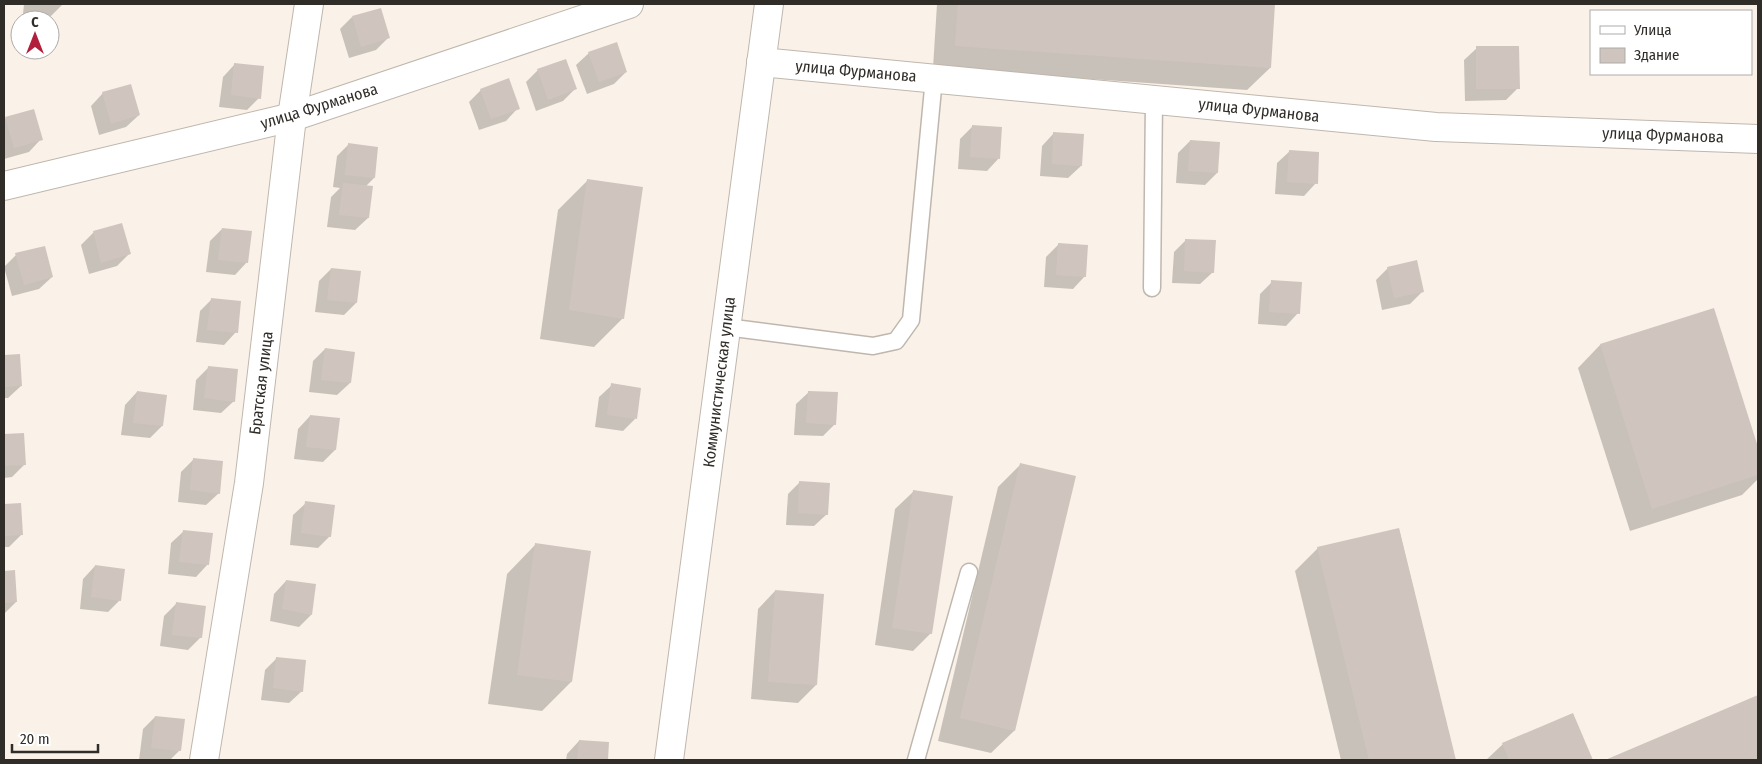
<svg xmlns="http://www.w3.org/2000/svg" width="1762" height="764" font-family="'Fira Sans Condensed',sans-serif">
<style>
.shadow{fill:#0003}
.building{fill:#d0c5be}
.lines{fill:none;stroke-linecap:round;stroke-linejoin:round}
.service-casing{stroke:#bfb7ad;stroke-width:19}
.minor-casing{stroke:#bfb7ad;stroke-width:30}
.service{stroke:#fff;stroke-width:16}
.minor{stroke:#fff;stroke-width:28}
.labels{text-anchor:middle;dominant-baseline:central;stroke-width:4;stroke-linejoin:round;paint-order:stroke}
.street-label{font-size:16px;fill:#302d29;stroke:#fff}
</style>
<rect width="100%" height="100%" fill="#faf2e8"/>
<g class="shadow">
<path d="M24 4H63L51 16 23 14Z"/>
<path d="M937 4H1274L1270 68 1247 90 933 68Z"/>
<path d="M352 17 388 38 376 50 349 58 340 29Z"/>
<path d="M1477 48 1518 88 1506 100 1465 101 1464 60Z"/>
<path d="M589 53 626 72 614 84 587 94 576 65Z"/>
<path d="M235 64 259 98 247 110 219 107 223 77Z"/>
<path d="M538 70 575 89 563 101 536 111 526 82Z"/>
<path d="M481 90 518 108 506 121 479 130 469 102Z"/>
<path d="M103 93 139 115 126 127 99 135 91 106Z"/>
<path d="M6 118 41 139 29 152 4 159V120Z"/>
<path d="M973 126 999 158 987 171 958 169 960 139Z"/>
<path d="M1054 133 1081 166 1068 178 1040 176 1042 146Z"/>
<path d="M1190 141 1217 173 1205 185 1176 183 1178 153Z"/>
<path d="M349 144 374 178 365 187 368 218 355 230 327 227 331 197 340 188 333 187 337 156Z"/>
<path d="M1290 151 1316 183 1304 196 1275 194 1277 163Z"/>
<path d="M588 180 623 318 594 347 540 339 558 210Z"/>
<path d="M222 229 247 262 235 275 206 272 210 241Z"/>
<path d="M94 232 129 254 117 266 89 274 81 245Z"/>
<path d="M1186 240 1213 272 1200 284 1172 283 1174 252Z"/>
<path d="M1058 245 1085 276 1073 289 1044 287 1046 257Z"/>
<path d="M16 255 52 277 39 289 12 296 4 267Z"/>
<path d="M1388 268 1423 291 1410 304 1382 310 1376 280Z"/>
<path d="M331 269 356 303 344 315 315 312 319 281Z"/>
<path d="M1272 282 1298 313 1286 326 1258 324 1260 294Z"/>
<path d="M212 299 236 332 224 345 196 342 200 311Z"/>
<path d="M1713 310 1758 451V479L1742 495 1630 531 1578 368 1600 345Z"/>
<path d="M325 349 350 383 337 395 309 392 313 361Z"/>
<path d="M19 355 21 386 8 398H4V356Z"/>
<path d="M209 367 234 401 221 413 193 410 196 380Z"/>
<path d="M612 385 635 419 623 431 595 427 599 397Z"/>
<path d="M137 392 166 396 162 426 150 438 121 435 125 405Z"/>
<path d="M809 392 835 424 823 436 794 435 796 404Z"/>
<path d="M310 416 335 450 323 462 294 459 298 429Z"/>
<path d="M4 435H23L24 465 12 477 4 478Z"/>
<path d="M194 459 219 493 206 505 178 502 181 472Z"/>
<path d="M1020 465 1014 731 991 753 938 741 998 487Z"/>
<path d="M800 482 827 514 814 526 786 525 788 494Z"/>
<path d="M913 492 931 633 913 651 875 645 895 509Z"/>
<path d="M306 503 330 536 318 548 290 545 293 515Z"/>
<path d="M4 505H20L21 535 9 547H4Z"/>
<path d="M1399 529 1455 760H1341L1295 571 1318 548Z"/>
<path d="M184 531 208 564 196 577 168 574 171 543Z"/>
<path d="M536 544 571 682 542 711 488 704 507 574Z"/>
<path d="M95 566 120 600 108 612 80 609 83 579Z"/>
<path d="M4 572H14L16 602 4 614Z"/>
<path d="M286 581 311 615 299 627 270 621 274 594Z"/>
<path d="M775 591 816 685 798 703 751 699 758 609Z"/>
<path d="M176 604 201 637 188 650 160 646 164 616Z"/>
<path d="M277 658 302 691 289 703 261 700 265 670Z"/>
<path d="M1758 697V760H1608Z"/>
<path d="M1572 714 1591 760H1486L1503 744Z"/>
<path d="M155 717 180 750 170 760H139L143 729Z"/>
<path d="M579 741 608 743 606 760H566L567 754Z"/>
</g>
<g class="building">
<path d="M958 4H1275L1271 68 955 46Z"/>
<path d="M381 8 390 38 361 47 352 16Z"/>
<path d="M617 42 627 72 599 82 588 52Z"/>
<path d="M1476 46H1519L1520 89H1476Z"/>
<path d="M566 59 577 89 548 100 537 69Z"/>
<path d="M234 63 264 66 261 99 231 95Z"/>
<path d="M509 78 520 109 491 119 480 89Z"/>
<path d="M131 84 140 115 111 124 102 92Z"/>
<path d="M34 109 43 140 14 148 5 117Z"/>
<path d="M972 125 1002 127 1000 159 970 157Z"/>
<path d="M1053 132 1084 134 1082 166 1052 164Z"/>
<path d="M1190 140 1220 142 1218 173 1188 171Z"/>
<path d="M348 143 378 147 375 178 345 175Z"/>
<path d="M1289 150 1319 152 1318 184 1287 182Z"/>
<path d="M587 179 643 187 624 319 569 310Z"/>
<path d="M343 183 373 186 369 218 339 215Z"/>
<path d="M122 223 131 254 101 263 93 231Z"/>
<path d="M222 228 252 231 248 263 218 260Z"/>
<path d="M1185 239 1216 240 1214 273 1184 271Z"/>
<path d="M1058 243 1088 245 1086 277 1056 275Z"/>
<path d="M45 246 53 277 24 285 15 253Z"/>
<path d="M1417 260 1424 292 1394 298 1387 267Z"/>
<path d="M331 268 361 271 357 303 327 300Z"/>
<path d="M1271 280 1302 282 1300 314 1269 312Z"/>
<path d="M211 298 241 301 238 333 207 330Z"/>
<path d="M1714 308 1758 447V475L1652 509 1600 344Z"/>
<path d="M325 348 355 352 351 383 321 380Z"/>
<path d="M20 354 22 386 4 387V355Z"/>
<path d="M208 366 238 369 235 402 204 398Z"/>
<path d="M611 383 641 388 637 419 607 415Z"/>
<path d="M137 391 167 395 163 426 133 423Z"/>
<path d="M808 391 838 392 836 425 806 423Z"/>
<path d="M310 415 340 418 336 450 306 447Z"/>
<path d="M24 433 26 465 4 466V434Z"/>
<path d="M193 458 223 461 220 494 190 490Z"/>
<path d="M1020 463 1076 476 1015 731 960 718Z"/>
<path d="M799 481 830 483 828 515 798 513Z"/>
<path d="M913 490 953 496 932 634 892 628Z"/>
<path d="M305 501 335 505 331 537 301 533Z"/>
<path d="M21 503 23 535 4 536V504Z"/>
<path d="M1399 528 1456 760H1369L1317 547Z"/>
<path d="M183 530 213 533 209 565 179 562Z"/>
<path d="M535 543 591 551 572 682 517 675Z"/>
<path d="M95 565 125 569 121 601 91 597Z"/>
<path d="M15 570 17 602 4 603V571Z"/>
<path d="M286 580 316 584 312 615 282 609Z"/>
<path d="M775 590 824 594 817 685 768 682Z"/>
<path d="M176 602 206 606 202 638 172 635Z"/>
<path d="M276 657 306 660 303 692 273 688Z"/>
<path d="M1758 695V760H1605Z"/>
<path d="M1573 713 1593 760H1509L1502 743Z"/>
<path d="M155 716 185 719 181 751 151 748Z"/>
<path d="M579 740 609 742 608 760H577Z"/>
</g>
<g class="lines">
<g class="service-casing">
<g id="service">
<path d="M1152 288 1154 100"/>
<path d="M726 327 873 346 896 341 911 320 934 78"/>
<path d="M916 760 969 572"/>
</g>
</g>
<g class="minor-casing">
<g id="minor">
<path d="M761 62 1436 127 1758 139"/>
<path d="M4 186 292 117 629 4"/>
<path d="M204 760 249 483 292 117 309 4"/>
<path d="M669 760 769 4"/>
</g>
</g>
<use href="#service" class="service"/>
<use href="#minor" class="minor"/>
</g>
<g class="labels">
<g class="street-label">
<text transform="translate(856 71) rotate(5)">улица Фурманова</text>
<text transform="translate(319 106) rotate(-17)">улица Фурманова</text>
<text transform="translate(1259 110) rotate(6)">улица Фурманова</text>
<text transform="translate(1663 135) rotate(2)">улица Фурманова</text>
<text transform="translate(719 382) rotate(-83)">Коммунистическая улица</text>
<text transform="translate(261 383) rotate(-83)">Братская улица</text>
</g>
</g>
<rect width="1762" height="764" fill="none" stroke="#302d29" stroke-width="10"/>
<rect x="1590" y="10" width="162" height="65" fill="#ffffff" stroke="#acaba9"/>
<rect x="1600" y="26" width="25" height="8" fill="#ffffff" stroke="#acaba9"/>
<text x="1634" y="35" font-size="15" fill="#302d29">Улица</text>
<rect x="1600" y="48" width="25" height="15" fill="#d0c5be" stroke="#acaba9"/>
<text x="1634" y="60" font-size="15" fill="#302d29">Здание</text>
<g transform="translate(35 35)"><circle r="24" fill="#ffffff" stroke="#acaba9"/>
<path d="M0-4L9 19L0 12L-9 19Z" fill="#b21f3c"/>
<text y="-8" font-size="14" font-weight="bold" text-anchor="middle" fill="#302d29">С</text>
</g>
<path d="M12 744v8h86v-8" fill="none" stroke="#302d29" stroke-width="2.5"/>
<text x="20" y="744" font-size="15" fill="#302d29" stroke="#ffffff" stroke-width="4" paint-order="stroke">20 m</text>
</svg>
